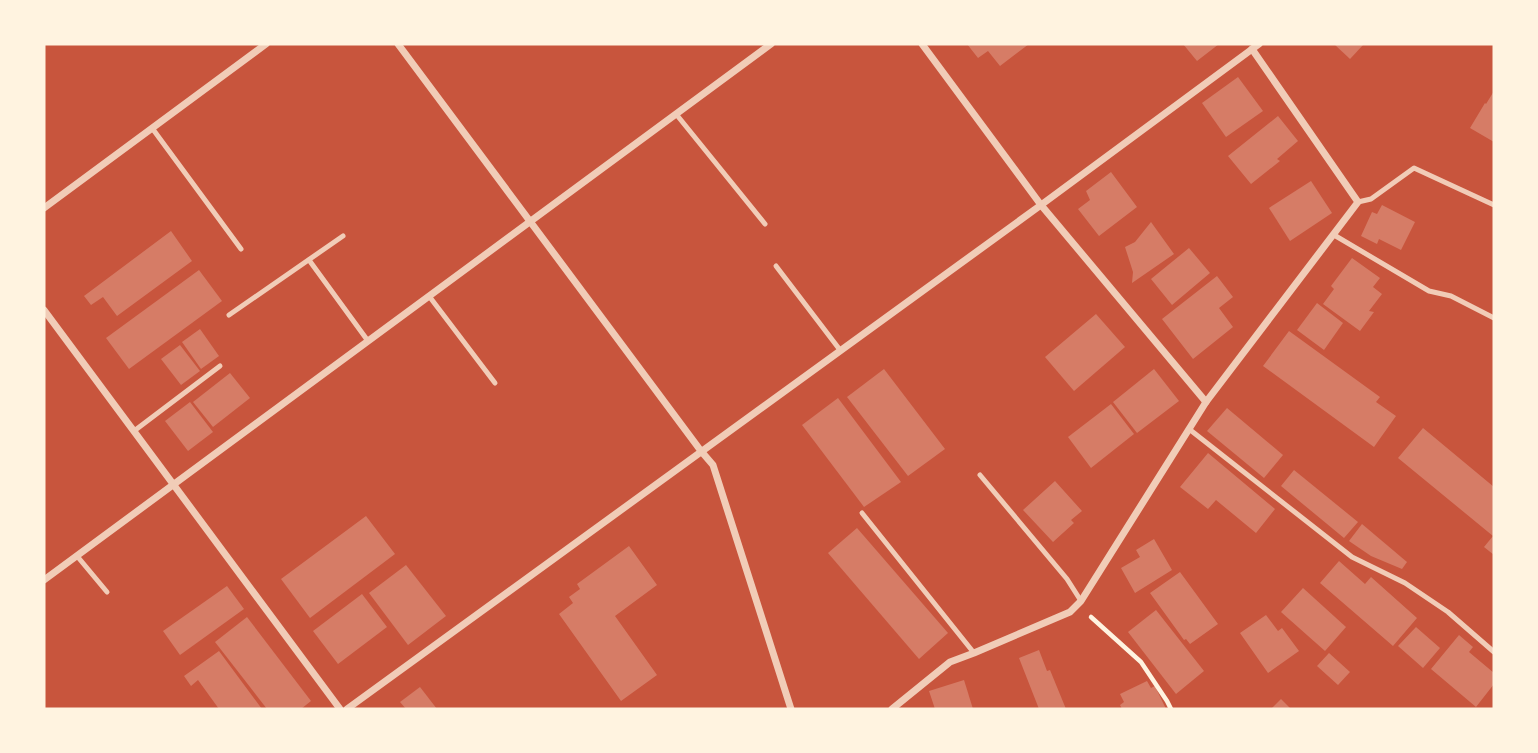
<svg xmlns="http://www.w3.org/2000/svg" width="1538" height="753" font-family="'Roboto Condensed',sans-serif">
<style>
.building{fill:#d67c66}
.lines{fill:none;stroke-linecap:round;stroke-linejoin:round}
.path{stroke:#fff3e0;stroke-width:4.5}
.service{stroke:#f1ccb7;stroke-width:5}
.minor{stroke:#f1ccb7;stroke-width:7}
</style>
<rect width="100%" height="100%" fill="#c8553d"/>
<g class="building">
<path d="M967 44H1029L1000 66 988 51 978 58Z"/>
<path d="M1183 44H1219L1197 61Z"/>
<path d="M1334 44H1364L1350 59Z"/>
<path d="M1238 77 1263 111 1226 137 1202 103Z"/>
<path d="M1494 91V142L1470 128 1485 103 1486 104Z"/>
<path d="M1278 116 1298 141 1277 159 1280 161 1251 184 1228 156Z"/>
<path d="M1111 172 1137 207 1099 236 1078 209 1090 200 1086 191Z"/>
<path d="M1311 181 1332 213 1290 241 1269 208Z"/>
<path d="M1382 205 1415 222 1401 250 1379 239 1377 244 1361 236 1372 212 1377 214Z"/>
<path d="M1151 222 1174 254 1132 283 1133 272 1125 247 1135 242Z"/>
<path d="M171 231 192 261 117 316 103 297 91 305 84 296Z"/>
<path d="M1189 248 1210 273 1172 305 1151 279Z"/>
<path d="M1352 258 1380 278 1373 287 1382 294 1369 311 1374 312 1360 331 1323 304 1334 289 1331 286Z"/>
<path d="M199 270 222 301 129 369 106 338Z"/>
<path d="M1217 276 1233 297 1219 308 1233 327 1193 359 1162 319Z"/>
<path d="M1317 303 1343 323 1324 350 1297 330Z"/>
<path d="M1096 314 1125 347 1074 391 1045 357Z"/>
<path d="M200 329 219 356 201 369 182 342Z"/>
<path d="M1289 331 1380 397 1376 402 1396 416 1374 447 1263 366Z"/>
<path d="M180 345 200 371 181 385 161 359Z"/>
<path d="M884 369 945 449 908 476 847 397Z"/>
<path d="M1154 369 1179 401 1137 433 1113 402Z"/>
<path d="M230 373 250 398 213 427 193 402Z"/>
<path d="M838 398 901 482 864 507 802 425Z"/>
<path d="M190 402 213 432 188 451 165 421Z"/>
<path d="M1111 404 1134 434 1091 468 1068 437Z"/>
<path d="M1227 408 1283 455 1264 478 1207 431Z"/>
<path d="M1423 428 1494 487V555L1484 547 1493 536 1398 458Z"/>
<path d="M1208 453 1275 509 1256 533 1216 500 1208 509 1180 487Z"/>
<path d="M1294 470 1358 522 1344 538 1281 486Z"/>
<path d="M1055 481 1082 511 1071 520 1074 523 1053 542 1023 510Z"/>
<path d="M366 516 395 554 310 618 281 579Z"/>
<path d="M1362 524 1407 562 1402 569 1371 556 1349 541Z"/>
<path d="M857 528 948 633 919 659 828 553Z"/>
<path d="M1154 539 1172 570 1135 593 1121 568 1140 557 1136 550Z"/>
<path d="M629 546 657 585 615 616 657 675 621 701 559 614 573 603 569 597 580 589 577 584Z"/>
<path d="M1339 561 1365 584 1371 577 1417 618 1393 646 1320 583Z"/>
<path d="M406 565 446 616 408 645 369 593Z"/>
<path d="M1180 572 1218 624 1190 644 1186 639 1184 640 1150 593Z"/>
<path d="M227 586 244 609 180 655 163 631Z"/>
<path d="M1303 588 1346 627 1325 651 1281 612Z"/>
<path d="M362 594 387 627 338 664 313 631Z"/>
<path d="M1156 610 1204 671 1176 694 1128 632Z"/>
<path d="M1266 615 1278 631 1282 628 1299 651 1268 673 1240 633Z"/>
<path d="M247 617 311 701 301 709H267L215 642Z"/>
<path d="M1416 627 1440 648 1423 668 1398 646Z"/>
<path d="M1459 635 1473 647 1469 652 1494 673V684L1476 707 1431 669Z"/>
<path d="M1039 650 1047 671 1050 670 1066 709H1039L1019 658Z"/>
<path d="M219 651 262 709H219L198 680 191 686 184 676Z"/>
<path d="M1329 653 1350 672 1338 685 1317 666Z"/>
<path d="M964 680 973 709H935L929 691Z"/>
<path d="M1147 681 1151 688 1155 686 1166 709H1122L1120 705 1124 702 1120 694Z"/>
<path d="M420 687 437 709H406L400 702Z"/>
<path d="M1281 699 1291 709H1271Z"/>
</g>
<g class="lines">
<path class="path" d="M1091 617 1141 662 1167 701 1171 709"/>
<g class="service">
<path d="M676 114 765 224"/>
<path d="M152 128 241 249"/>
<path d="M1358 202 1371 199 1414 168 1494 205"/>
<path d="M1334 235 1429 291 1451 296 1494 318"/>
<path d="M309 260 368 341"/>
<path d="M776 266 840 350"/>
<path d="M429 296 495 383"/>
<path d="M229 315 343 236"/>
<path d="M1189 429 1352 557 1405 583 1448 612 1494 652"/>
<path d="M134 431 220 366"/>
<path d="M980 475 1067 579 1081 601"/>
<path d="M862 513 974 653"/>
<path d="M77 556 107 592"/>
</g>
<g class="minor">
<path d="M398 44 701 451 713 465 791 709"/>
<path d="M922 44 1041 205 1206 402"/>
<path d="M44 208 266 44"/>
<path d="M44 310 340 709"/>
<path d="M44 580 771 44"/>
<path d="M347 709 1041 205 1259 44"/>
<path d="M892 709 950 662 974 653 1070 612 1081 601 1206 402 1358 202 1252 49"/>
</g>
</g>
<rect width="1538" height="753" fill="none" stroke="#fff3e0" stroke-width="91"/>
</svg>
